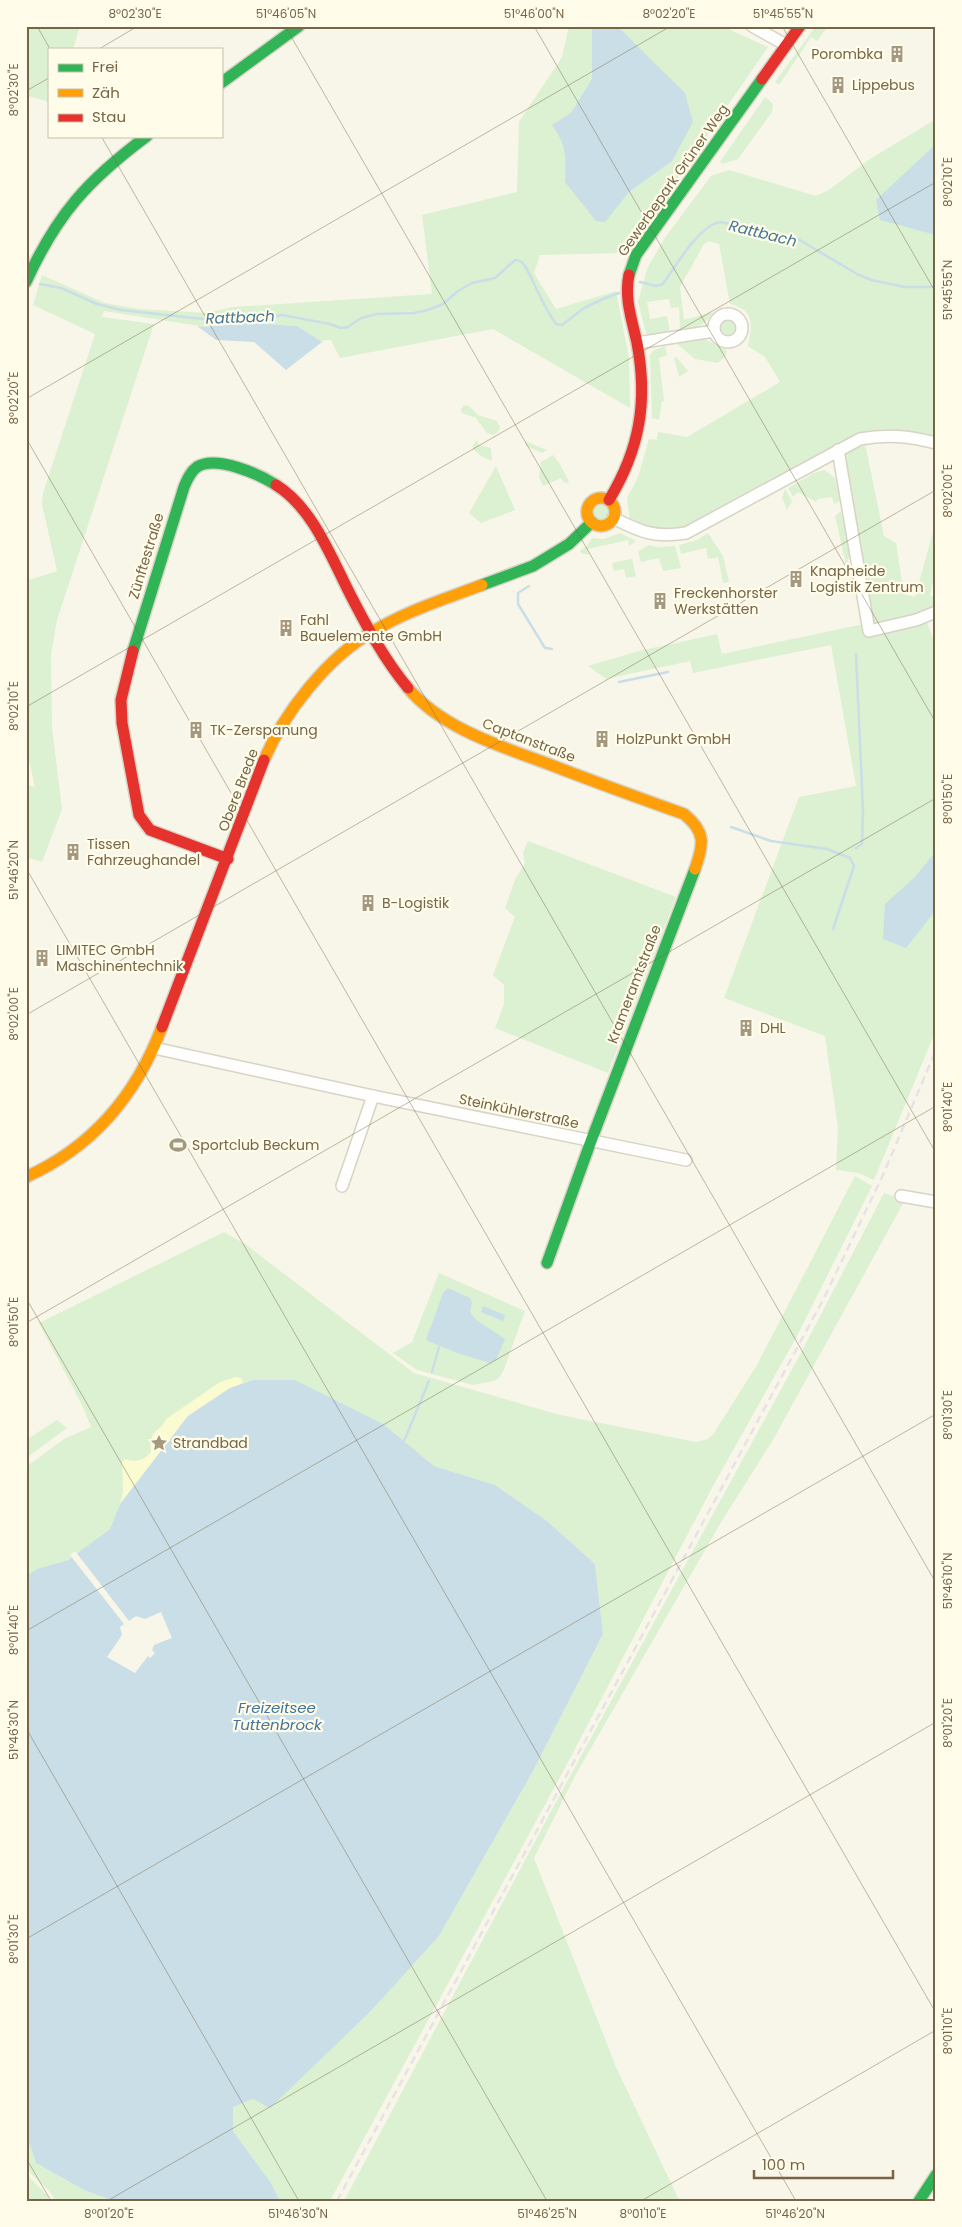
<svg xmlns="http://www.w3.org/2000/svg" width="962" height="2227" font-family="Poppins,sans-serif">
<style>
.green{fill:#dcf0d2}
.sand{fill:#fafbd0}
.water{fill:#cadee8}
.pier{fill:#f8f6e9}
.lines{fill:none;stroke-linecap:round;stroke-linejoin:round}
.stream{stroke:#cadee8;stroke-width:2.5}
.street-casing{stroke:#d7d3c7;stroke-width:14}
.fast-casing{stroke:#d7d3c7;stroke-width:14}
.slow-casing{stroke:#d7d3c7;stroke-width:14}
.jam-casing{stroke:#d7d3c7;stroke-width:14}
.street{stroke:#fefefc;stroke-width:11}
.fast{stroke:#30b455;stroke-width:11}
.slow{stroke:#ff9f0a;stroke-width:11}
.jam{stroke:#e5322d;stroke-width:11}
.rail{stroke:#e6e2e5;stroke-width:2.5;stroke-dasharray:8 5;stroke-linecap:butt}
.ticks{fill:none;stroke:#776547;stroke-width:1;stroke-opacity:0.45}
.labels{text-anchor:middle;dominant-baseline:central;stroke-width:4.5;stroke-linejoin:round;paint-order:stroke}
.poi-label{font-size:14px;fill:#776547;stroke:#fffcea;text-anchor:start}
.street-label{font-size:14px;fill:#776547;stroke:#fffcea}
.water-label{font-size:15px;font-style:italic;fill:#44769b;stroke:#fffcea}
.neatline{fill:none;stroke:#776547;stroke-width:2}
.ticks-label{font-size:12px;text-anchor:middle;fill:#776547}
</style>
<rect width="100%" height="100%" fill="#f8f6e9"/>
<g class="green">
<path d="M26 26H80L73 49H49V102L29 96 26 104Z"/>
<path d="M569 26H722L768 47 626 253 540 255 534 273 556 309 616 291 629 358 630 408 493 329 340 358 331 340H324L322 342 297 326 241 322 206 327 104 311 102 317 154 324 57 620 51 655 52 727 62 809 42 862 26 857V785L35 787 26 746V581L57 571 42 504 43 493 95 334 33 305 42 275 105 303 139 309 206 313 233 307 432 294 422 215 517 192 519 122 562 57Z"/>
<path d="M816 26H828L817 41 811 37 779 85 775 82Z"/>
<path d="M765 97 773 104 772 112 738 159 723 164 720 162Z"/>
<path d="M936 119V442L919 434 884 429 852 436 688 526C664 531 652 531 630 521L627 498 638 477 649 439 657 440 658 432 687 437 780 382 765 357 748 346C752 326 756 311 730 304L719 244 709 241 704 244 680 287 684 320 713 312C704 327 696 328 680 331L679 307 671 308 669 299 647 302 650 319 667 316 670 332 651 336 646 333 638 302 647 269 664 239 711 176 729 170 816 196 830 189 870 159Z"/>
<circle cx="728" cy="327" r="9"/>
<path d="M703 338 727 351 725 357 718 363 695 359 677 344Z"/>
<path d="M665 346 667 355 659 358 664 401H662L659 420 652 418 650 355 654 350Z"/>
<path d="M676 357 688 371 679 377 674 358Z"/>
<path d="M464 405 469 406 478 415 497 421 500 427 498 432 493 435 487 433 476 418 462 413 461 409Z"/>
<path d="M860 439 866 448 884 536 896 543 904 594 915 597 936 521V567L930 596H936V610L910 617 912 627 927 623 936 646V1030L874 1180 858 1173 836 1170 838 1128 825 1036 724 998 799 797 856 786 831 645 693 673 690 661 606 679 588 666 639 651 717 634 722 654 873 622 838 450Z"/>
<path d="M477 440 479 445 491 448 492 461 481 456 473 449V445Z"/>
<path d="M525 441 547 450 542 453 526 446Z"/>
<path d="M553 455 560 464 569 482 564 483 561 478 543 486 539 477 541 462Z"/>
<path d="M496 466 515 510 481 523 469 513Z"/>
<path d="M824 470 835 478 840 501 834 504 832 497 818 499 816 502 798 492 793 497 788 488 814 473Z"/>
<path d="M785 489 792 501 787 510 782 498Z"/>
<circle cx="601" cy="512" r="8"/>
<path d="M841 511 850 555 846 565 835 516Z"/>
<path d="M620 533 636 541 629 546 628 540 588 549 589 555 581 553 580 551 587 546 592 538 604 539Z"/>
<path d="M708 533 723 556 729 582 723 583 718 557 708 559 706 548 681 554 679 545 697 540Z"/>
<path d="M648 545 657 547 675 546 681 568 663 571 659 558 641 562 638 552Z"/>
<path d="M632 559 636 576 626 578 624 569 614 571 612 563Z"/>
<path d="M528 841 676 897 608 1073 495 1028 504 1004V985L493 975 515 917 505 908 515 880 525 863 523 853Z"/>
<path d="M855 1176 872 1186 797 1336 713 1486 566 1766 330 2201H280L271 2183 233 2131V2107L253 2099 270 2107 371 2011 439 1936 532 1773 603 1634 595 1564 547 1521 495 1485 434 1466 253 1380 230 1388 188 1416 120 1504 110 1529 68 1560 37 1569 26 1576V1467L64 1439 91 1427 83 1407 39 1323 224 1232 245 1244 414 1373 560 1415 696 1442 708 1439 714 1433 757 1365Z"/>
<path d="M884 1193 905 1200 774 1438 720 1524 576 1774 534 1858 616 2067 678 2198 689 2201H344L556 1802 803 1349Z"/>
<path d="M439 1273 525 1311 504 1369 500 1377 494 1381 473 1385 417 1370 393 1353 412 1342Z"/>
<path d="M57 1420 67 1428 26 1458V1440Z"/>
<path d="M26 2134 36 2163 84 2190 113 2201H55C50 2186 33 2181 27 2167 23 2158 26 2143 26 2134Z"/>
<path d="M26 2174 47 2195 49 2201H26Z"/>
</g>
<path class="sand" d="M236 1377 241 1378 243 1383 230 1388 188 1416 120 1504 123 1492 122 1462 125 1459C136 1463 144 1460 151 1452 151 1448 150 1443 151 1439 153 1430 163 1428 166 1419L220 1382Z"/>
<g class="water">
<path d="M592 26H617L685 93 693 122 672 161 629 192 605 222 596 221 565 182C566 158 567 145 552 125L571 113 592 79Z"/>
<path d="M936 144V235L880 220 876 200Z"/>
<path d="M241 322 297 326 322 342 286 370 254 342 216 340 197 326 206 327Z"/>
<path d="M936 851V910L906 948 883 939 885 904 916 876Z"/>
<path d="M448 1288 470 1298 472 1303 470 1312 475 1319 505 1339 496 1360 490 1363 457 1353 426 1340 443 1293Z"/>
<path d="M483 1306 505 1315 503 1321 481 1312Z"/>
<path d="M253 1380H295L383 1424 434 1466 495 1485 547 1521 595 1564 603 1634 532 1773 439 1936 371 2011 270 2108 253 2099 233 2107V2131L271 2183 280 2201H113L84 2190 36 2163 26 2134V1576L37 1569 68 1560 110 1529 120 1504 188 1416 230 1388Z"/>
</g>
<path class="pier" d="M75 1551 129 1621 136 1616 145 1619 161 1612 172 1638 154 1645 152 1650 155 1653 150 1658 148 1656 135 1673 107 1657 122 1635 120 1627 124 1624 70 1555Z"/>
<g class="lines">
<g class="stream">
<path d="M640 282 656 286 663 284C674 268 701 223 721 222L798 239 857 274 871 280 905 287H936"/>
<path d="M40 284 61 288 97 304 121 310 203 319 238 316 265 318 282 315 330 324 341 328 348 327 361 318 377 314 414 313 428 310 443 304 458 291 472 283 495 278 515 260C520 260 522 262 525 266 536 285 542 305 556 324L562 325 584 308 603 299 619 293"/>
<path d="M529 586 518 593V604L545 648 552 649"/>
<path d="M619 682 668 672"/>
<path d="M731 827 771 841 827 849 850 858 854 866 833 929"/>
<path d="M856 848 862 844 863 810 856 654"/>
<path d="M432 1372 439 1347"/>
<path d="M404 1441 429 1381"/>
</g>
<g class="street-casing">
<g id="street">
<path d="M752 26 786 45"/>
<circle cx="728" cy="328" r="14"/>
<path d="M637 343 714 331"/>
<path d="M838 450 869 631 916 620 936 612"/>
<path d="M613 518C641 532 654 538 686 533L860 439C887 434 909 436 936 443"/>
<path d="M154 1048 373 1096 686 1160"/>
<path d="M342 1186 373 1096"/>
<path d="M901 1196 936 1202"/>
</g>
</g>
<g class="fast-casing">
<g id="fast">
<path d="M221 83 299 26"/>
<path d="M629 275 636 255 762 79"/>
<path d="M26 282C57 214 88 180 147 136"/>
<path d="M482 585 533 566 569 544 592 522"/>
<path d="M133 651 184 487C187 480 190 472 197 467 216 455 259 474 276 485"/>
<path d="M547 1263 591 1141 695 869"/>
<path d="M919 2201 936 2175"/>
</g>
</g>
<g class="slow-casing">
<g id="slow">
<circle cx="601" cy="512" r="14"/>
<path d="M408 688C442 729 503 747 551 765 595 782 639 798 684 814 706 832 704 844 695 869"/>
<path d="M264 760C284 713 327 658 372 632 406 611 445 599 482 585"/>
<path d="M26 1177C93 1147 136 1096 162 1027"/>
</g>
</g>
<g class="jam-casing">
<g id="jam">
<path d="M762 79 800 26"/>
<path d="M276 485C313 508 331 557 350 594 367 627 384 659 408 688"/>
<path d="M609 500C640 449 648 401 637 343 632 320 624 298 629 275"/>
<path d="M133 651 121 700 122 723 139 815 150 830 228 859"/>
<path d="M162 1027 264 760"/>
</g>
</g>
<use href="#street" class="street"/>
<use href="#fast" class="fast"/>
<use href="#slow" class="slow"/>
<use href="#jam" class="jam"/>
<path class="rail" d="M337 2201 824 1298 883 1175 936 1050"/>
</g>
<path class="ticks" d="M37 26 50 49M285 26 936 1153M534 26 936 723M782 26 936 293M99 49 138 26M26 91 49 78M101 136 936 1583M26 399 671 26M26 438 936 2013M26 707 936 182M26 868 796 2201M26 1015 936 490M26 1298 547 2201M26 1323 936 798M26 1631 936 1106M26 1728 299 2201M26 1939 936 1414M26 2158 51 2201M107 2201 936 1722M641 2201 936 2030"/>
<defs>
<g id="building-bare" transform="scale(1.35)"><path d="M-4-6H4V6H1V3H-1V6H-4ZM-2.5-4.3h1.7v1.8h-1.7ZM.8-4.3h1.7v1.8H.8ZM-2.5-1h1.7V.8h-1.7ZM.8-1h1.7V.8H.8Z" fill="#a49880" stroke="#fffcea" stroke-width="2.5" paint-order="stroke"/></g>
<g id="stadium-bare" transform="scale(1.35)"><path d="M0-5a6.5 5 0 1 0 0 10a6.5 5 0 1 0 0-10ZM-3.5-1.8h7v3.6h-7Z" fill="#a49880" stroke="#fffcea" stroke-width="2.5" paint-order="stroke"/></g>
<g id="sight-bare" transform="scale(1.35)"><path d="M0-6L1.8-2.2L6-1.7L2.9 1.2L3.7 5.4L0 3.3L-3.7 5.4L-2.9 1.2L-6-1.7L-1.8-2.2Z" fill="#a49880" stroke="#fffcea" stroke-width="2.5" paint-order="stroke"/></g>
</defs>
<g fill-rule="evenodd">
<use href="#building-bare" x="897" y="54"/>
<use href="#building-bare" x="838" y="85"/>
<use href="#building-bare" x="796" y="579"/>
<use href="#building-bare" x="660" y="601"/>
<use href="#building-bare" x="286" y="628"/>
<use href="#building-bare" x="196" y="730"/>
<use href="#building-bare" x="602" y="739"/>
<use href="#building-bare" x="73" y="852"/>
<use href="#building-bare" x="368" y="903"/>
<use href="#building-bare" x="42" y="958"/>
<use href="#building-bare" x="746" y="1028"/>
<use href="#stadium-bare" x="178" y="1145"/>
<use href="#sight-bare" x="159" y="1443"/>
</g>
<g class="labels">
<g class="poi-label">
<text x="883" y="54" text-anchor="end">Porombka</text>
<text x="852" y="85">Lippebus</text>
<text x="810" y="571">Knapheide<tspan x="810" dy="16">Logistik Zentrum</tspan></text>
<text x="674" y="593">Freckenhorster<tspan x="674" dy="16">Werkstätten</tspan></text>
<text x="300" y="620">Fahl<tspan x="300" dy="16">Bauelemente GmbH</tspan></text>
<text x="210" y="730">TK-Zerspanung</text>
<text x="616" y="739">HolzPunkt GmbH</text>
<text x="87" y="844">Tissen<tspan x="87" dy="16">Fahrzeughandel</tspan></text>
<text x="382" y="903">B-Logistik</text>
<text x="56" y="950">LIMITEC GmbH<tspan x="56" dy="16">Maschinentechnik</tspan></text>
<text x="760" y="1028">DHL</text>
<text x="192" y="1145">Sportclub Beckum</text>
<text x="173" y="1443">Strandbad</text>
</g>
<g class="street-label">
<text transform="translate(673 180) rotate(-55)">Gewerbepark Grüner Weg</text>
<text transform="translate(146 556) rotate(-73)">Zünftestraße</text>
<text transform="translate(529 740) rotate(21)">Captanstraße</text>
<text transform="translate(238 790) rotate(-69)">Obere Brede</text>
<text transform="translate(634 984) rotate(-69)">Krameramtstraße</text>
<text transform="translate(519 1111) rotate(12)">Steinkühlerstraße</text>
</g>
<g class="water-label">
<text transform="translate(763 233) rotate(14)">Rattbach</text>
<text transform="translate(240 317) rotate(-2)">Rattbach</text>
<text x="277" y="1707">Freizeitsee<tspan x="277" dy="17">Tuttenbrock</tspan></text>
</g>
</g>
<rect width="962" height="2227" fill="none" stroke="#fffcea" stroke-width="55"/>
<rect x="48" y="48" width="175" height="90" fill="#fffcea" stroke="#c9c0a9"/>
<rect x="58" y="64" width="25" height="8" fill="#30b455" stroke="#c9c0a9"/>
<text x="92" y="72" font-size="15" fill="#776547">Frei</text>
<rect x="58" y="89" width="25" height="8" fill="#ff9f0a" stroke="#c9c0a9"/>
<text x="92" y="98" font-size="15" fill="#776547">Zäh</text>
<rect x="58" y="114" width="25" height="8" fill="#e5322d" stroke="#c9c0a9"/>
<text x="92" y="122" font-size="15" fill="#776547">Stau</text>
<path d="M754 2170v8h139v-8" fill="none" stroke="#776547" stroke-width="2.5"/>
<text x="762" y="2170" font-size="15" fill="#776547" stroke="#fffcea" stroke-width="4" paint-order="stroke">100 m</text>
<rect x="28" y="28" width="906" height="2172" class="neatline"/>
<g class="ticks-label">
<text x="135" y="18">8°02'30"E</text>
<text x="286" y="18">51°46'05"N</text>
<text x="534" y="18">51°46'00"N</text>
<text x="669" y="18">8°02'20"E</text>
<text x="783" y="18">51°45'55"N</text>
<text transform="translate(14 90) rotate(-90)" y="4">8°02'30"E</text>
<text transform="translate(948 182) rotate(-90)" y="4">8°02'10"E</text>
<text transform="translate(948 290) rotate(-90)" y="4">51°45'55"N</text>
<text transform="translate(14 398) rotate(-90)" y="4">8°02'20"E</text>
<text transform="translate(948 491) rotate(-90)" y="4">8°02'00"E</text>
<text transform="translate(14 706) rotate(-90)" y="4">8°02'10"E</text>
<text transform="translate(948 799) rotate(-90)" y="4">8°01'50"E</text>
<text transform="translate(14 870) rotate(-90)" y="4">51°46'20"N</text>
<text transform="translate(14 1014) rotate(-90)" y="4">8°02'00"E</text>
<text transform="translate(948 1107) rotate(-90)" y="4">8°01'40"E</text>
<text transform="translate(14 1322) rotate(-90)" y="4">8°01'50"E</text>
<text transform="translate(948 1415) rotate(-90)" y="4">8°01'30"E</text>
<text transform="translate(948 1581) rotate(-90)" y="4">51°46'10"N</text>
<text transform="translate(14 1630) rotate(-90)" y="4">8°01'40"E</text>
<text transform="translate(948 1723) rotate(-90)" y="4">8°01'20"E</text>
<text transform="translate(14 1730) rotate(-90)" y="4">51°46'30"N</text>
<text transform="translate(14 1939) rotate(-90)" y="4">8°01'30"E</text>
<text transform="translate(948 2031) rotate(-90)" y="4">8°01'10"E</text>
<text x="109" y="2218">8°01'20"E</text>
<text x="298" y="2218">51°46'30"N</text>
<text x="547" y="2218">51°46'25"N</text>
<text x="643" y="2218">8°01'10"E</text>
<text x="795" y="2218">51°46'20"N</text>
</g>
</svg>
